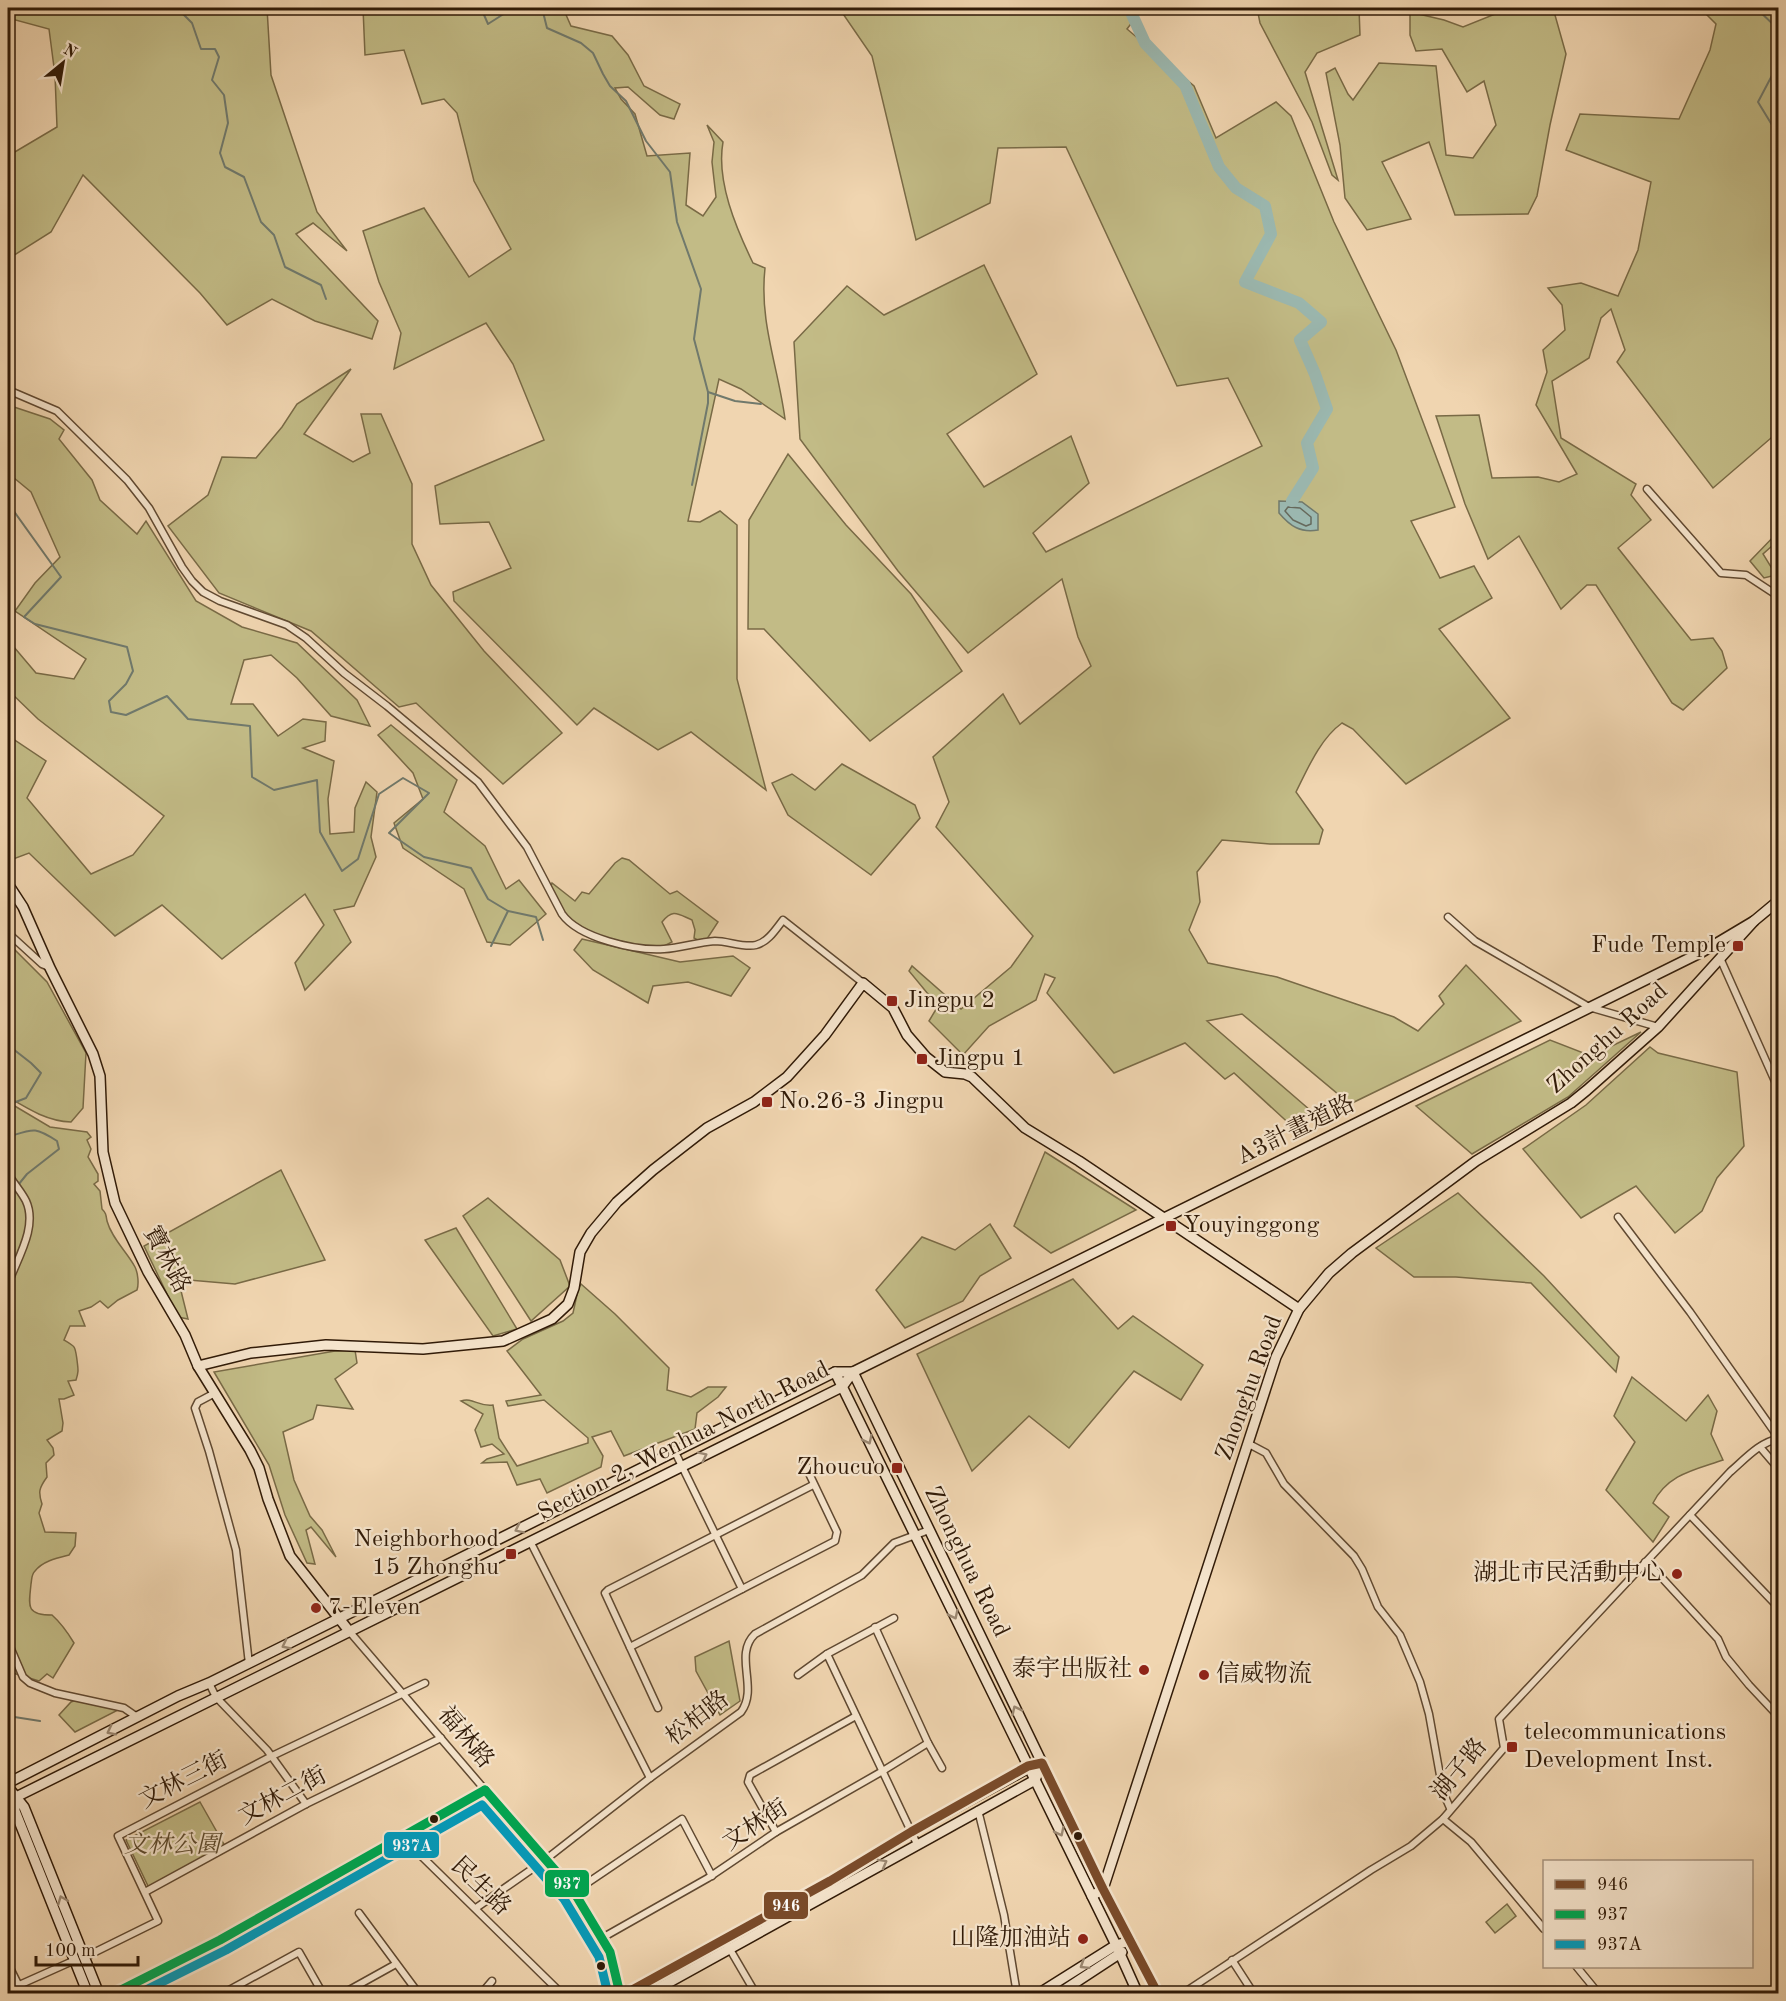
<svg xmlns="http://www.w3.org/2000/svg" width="1786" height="2001" font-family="'Old Standard TT','Noto Serif TC',serif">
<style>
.green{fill:#c2bb86;stroke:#796a46;stroke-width:1.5}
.water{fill:#9bb8b0;stroke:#70796c;stroke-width:1.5}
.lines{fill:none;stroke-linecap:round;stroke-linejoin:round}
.shore{stroke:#66695c;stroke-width:1.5}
.stream{stroke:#70796c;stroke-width:2}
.river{stroke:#9bb8b0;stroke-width:12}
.street-casing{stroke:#604931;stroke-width:9}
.secondary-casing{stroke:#301a07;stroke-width:12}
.street{stroke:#f5e4cc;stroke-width:6}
.secondary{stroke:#f5e4cc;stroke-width:9}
.bus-1-casing{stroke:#f5e4cc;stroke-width:14}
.bus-2-casing{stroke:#f5e4cc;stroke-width:14}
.bus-3-casing{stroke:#f5e4cc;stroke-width:14}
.bus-1{stroke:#7a4b2a;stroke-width:9}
.bus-2{stroke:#00a651;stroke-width:9}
.bus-3{stroke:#059bba;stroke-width:9}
.oneway{stroke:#9c8973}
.poi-dot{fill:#8f2418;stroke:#f5e4cc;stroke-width:2}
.bus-dot{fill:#301a07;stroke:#f5e4cc;stroke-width:2}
.labels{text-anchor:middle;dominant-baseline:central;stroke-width:4.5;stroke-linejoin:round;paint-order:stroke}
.poi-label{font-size:24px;fill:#301a07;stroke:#f5e4cc;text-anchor:start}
.street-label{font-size:24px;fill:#301a07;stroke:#f5e4cc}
.park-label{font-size:24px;font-style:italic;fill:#5c4a2d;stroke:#f5e4cc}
.line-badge{stroke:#f5e4cc;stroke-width:2}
.badge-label{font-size:16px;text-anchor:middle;font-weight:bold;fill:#fff}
</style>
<rect width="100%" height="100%" fill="#f0d5b0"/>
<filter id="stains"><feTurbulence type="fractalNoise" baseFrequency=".00333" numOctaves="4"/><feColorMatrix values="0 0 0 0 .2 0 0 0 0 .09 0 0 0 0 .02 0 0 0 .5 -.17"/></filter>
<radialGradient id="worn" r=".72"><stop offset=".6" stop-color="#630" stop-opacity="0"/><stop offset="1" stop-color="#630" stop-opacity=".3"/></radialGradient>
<g class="green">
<path d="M8 8H267L271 75 317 212 347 251 313 223 296 234 378 321 372 339 315 321 272 299 227 325 200 293 83 175 51 232 8 259V156L57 127 55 75 49 29 8 18Z"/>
<path d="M363 8H563L571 26 612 36 628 55 644 86 680 104 674 119 660 115 628 87 615 88 621 99 635 114 647 156 690 153 686 205 703 216 716 197 712 162 714 142 707 125 723 142C716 181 736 228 753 263L765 268C759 322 778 366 785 419L741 389 719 379 688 521 700 522 720 511 737 525V679L766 790 691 732 658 750 594 708 577 725 454 601 453 592 511 568 489 522 440 524 435 486 544 440 513 364 486 323 394 369 401 333 379 282 363 231 424 208 469 277 511 249 474 181 457 113 444 99 422 104 404 50 365 55Z"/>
<path d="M839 8H1143L1127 29 1194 86 1216 138 1276 102 1291 116 1334 222 1396 350 1455 507 1411 521 1440 578 1474 566 1492 598 1439 629 1510 718 1406 784 1353 729 1342 723C1320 739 1308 768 1296 792L1323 830 1319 844H1270L1222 840 1197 872 1200 902 1189 930 1208 963 1277 977 1394 1017 1418 1031 1444 1004 1439 996 1466 965 1521 1021 1350 1104 1242 1014 1207 1021 1310 1110 1295 1129 1234 1073 1225 1079 1185 1043 1114 1073 1047 993 1055 978 1045 974 1036 1000 989 1026 963 1055 929 1021 938 1006 909 971 912 966 961 1009 1011 967 1033 936 936 827 949 802 933 757 1003 694 1020 724 1091 666 1078 637 1062 579 968 653 898 571 800 439 794 342 847 286 884 315 984 265 1037 374 947 434 984 487 1071 436 1089 483 1033 533 1046 552 1262 446 1228 378 1177 386 1066 147 998 148 990 203 916 240 872 56Z"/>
<path d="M1257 8H1359L1360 35 1317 53 1305 72 1338 180 1332 175 1312 122 1260 23Z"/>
<path d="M1510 8H1553L1566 54 1550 125 1537 196 1528 214 1455 215 1429 142 1382 162 1411 219 1367 230 1345 198 1340 145 1326 73 1335 68 1348 94 1353 100 1379 63 1436 66 1446 155 1473 158 1496 125 1484 81 1467 92 1442 49 1416 51 1410 35V12L1444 20 1463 27Z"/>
<path d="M1700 8H1778V432L1713 488 1617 362 1625 350 1611 309 1601 318 1589 358 1552 381 1561 438 1636 484 1631 495 1651 520 1618 548 1691 640 1713 638 1722 651 1727 668 1683 710 1672 703 1596 585H1587L1561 609 1519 536 1488 559 1465 504 1436 416 1479 415 1492 478 1538 477 1559 482 1577 474 1536 405 1547 372 1543 350 1565 330 1562 305 1548 288 1581 283 1618 296 1638 250 1651 182 1566 150 1580 114 1679 119 1710 50 1716 24Z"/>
<path d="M351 369 304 434 353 462 370 453 361 414H381L412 484V544L431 585 484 651 562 733 503 784 416 703 399 707 311 631 219 593 168 526 208 495 222 457 256 458 282 427 297 404Z"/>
<path d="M8 405 50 419 64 430 59 439 92 480 100 500 137 534 146 521 196 601 242 627 297 643 357 700 370 726 331 716 297 678 271 655 244 660 231 704H253L278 736 303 719 326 722 325 741 303 748 334 761 328 799 330 834 354 832 355 808 366 782 377 792 371 837 376 857 354 906 334 910 351 942 305 990 295 963 324 925 305 894 222 959 162 905 115 936 29 853 8 861V743L13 739 46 761 27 798 91 874 133 855 164 816 38 719 8 690V640L36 673 74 679 86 659 15 611 35 583 60 557 31 492 8 473Z"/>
<path d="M788 454 846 525 911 594 962 671 870 741 764 629H748L749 520Z"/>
<path d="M1778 532V552L1772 546 1763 554 1776 575 1764 578 1750 561Z"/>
<path d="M391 725 457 780 444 812 485 846 506 889 519 880 546 914 510 945 487 942 464 889 403 848 394 823 423 799 413 773 378 735Z"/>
<path d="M842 764 915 805 920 818 871 875 788 815 772 783 792 774 815 790Z"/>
<path d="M622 858 629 860 670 894 677 891 718 922 705 942H701L694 938 695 930 692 920C678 914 673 908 662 922L672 942 662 947 641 946 586 933 572 926 550 889 552 883 575 901 582 892 589 894 615 863Z"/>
<path d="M582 939 680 962 733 956 750 968 731 996 688 982 653 986 648 1003 593 970 574 950Z"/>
<path d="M8 943 47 982 86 1053 83 1108 71 1122C47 1121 28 1109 8 1097Z"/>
<path d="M1641 1032 1568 1097 1472 1154 1416 1106 1550 1040 1591 1056Z"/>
<path d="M1650 1047 1658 1053 1737 1072 1744 1146 1717 1178 1702 1211 1675 1233 1636 1186 1581 1218 1523 1149 1586 1105Z"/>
<path d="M8 1102 50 1127 87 1132 91 1137 87 1140 91 1149 88 1157 98 1174V1181L94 1184 100 1191 102 1209C106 1213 106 1215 107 1221 112 1239 127 1252 135 1267 138 1273 139 1284 137 1290L118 1300 108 1308 100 1301 91 1307 79 1311 85 1326H70L64 1340C76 1347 75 1346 77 1360 78 1369 79 1371 76 1380L68 1381 74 1395 64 1399H59L63 1423 62 1431 47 1440 53 1448 54 1455 46 1463 47 1477C39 1488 38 1492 42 1504L39 1513 45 1532 76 1533 75 1546 69 1555C57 1558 43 1561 35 1571 31 1575 32 1579 31 1584 29 1605 25 1615 52 1615 61 1623 68 1633 74 1643L53 1678 47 1674 39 1681 13 1673 19 1663 8 1637Z"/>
<path d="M1045 1152 1136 1210 1051 1253 1014 1226Z"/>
<path d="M281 1170 325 1260 235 1284 189 1280 181 1291 188 1319 178 1317 144 1246Z"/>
<path d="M1458 1193 1544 1276 1619 1357 1616 1372 1531 1283 1456 1277H1414L1376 1248Z"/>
<path d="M488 1198 560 1260 570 1286 531 1321 463 1216Z"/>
<path d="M990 1224 1011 1258 980 1276 963 1301 905 1328 876 1290 922 1237 955 1250Z"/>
<path d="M456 1228 517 1329 493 1336 425 1240Z"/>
<path d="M1073 1279 1118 1329 1133 1316 1203 1365 1181 1400 1134 1371 1069 1448 1029 1416 972 1471 917 1354Z"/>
<path d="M581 1284 615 1314 669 1368 667 1390 691 1397 708 1387H726L718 1397 697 1413 695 1429 624 1456 611 1431 592 1437 603 1456 601 1467 547 1493 540 1479 517 1485 507 1462 482 1463 487 1459 504 1454 492 1444 481 1447 475 1430 483 1414 461 1401C473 1397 478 1407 493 1405L499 1438 517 1466 588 1443V1438L544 1400 508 1406 506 1401 541 1395 507 1351 523 1339 563 1321 573 1313 578 1290Z"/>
<path d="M355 1350 357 1363 335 1379 353 1409 317 1405 313 1419 283 1432 294 1480 310 1516 322 1530 336 1557 311 1527 306 1530 315 1564 307 1563 285 1515 269 1465 214 1372 335 1351Z"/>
<path d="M1632 1377 1686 1421 1708 1395 1717 1411 1711 1434 1723 1460C1694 1470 1668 1474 1653 1503L1669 1517 1653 1542 1606 1490 1635 1442 1614 1416Z"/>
<path d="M729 1641 740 1701 720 1715 696 1671 695 1657Z"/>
<path d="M78 1699 118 1710 75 1732 59 1715 71 1702Z"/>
<path d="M200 1802 226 1848 149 1888 126 1840Z"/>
<path d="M1507 1904 1516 1916 1495 1933 1486 1922Z"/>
</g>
<path class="water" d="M1279 501 1302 502 1318 514V530C1300 533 1290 526 1279 513Z"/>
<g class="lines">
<path class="shore" d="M1288 507 1300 508 1311 517V524L1306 526 1293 520 1285 511Z"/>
<g class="stream">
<path d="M180 8 179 10 192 23 201 49H215L219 57 212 80 224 95 228 123 220 153 225 167 244 177 261 222 274 235 285 267 321 285 326 299"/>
<path d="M481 8 488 24 513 8"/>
<path d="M542 8 547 28 581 43 593 53 603 74 610 86 626 101 646 141 670 172 677 222 701 289 694 339 708 392V403L692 485"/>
<path d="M1756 8 1778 29"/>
<path d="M1778 64 1758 102 1772 125 1778 124"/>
<path d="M708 392 735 401 761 404"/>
<path d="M8 503 61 577 24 617 35 624 127 647 133 671 126 684 109 701 111 712 126 715 167 696 188 719 250 726 252 777 274 790 317 780 320 832 342 871 358 859 379 794 403 778 429 793 389 833 424 857 471 868 488 899 508 911 536 917 543 940"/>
<path d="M491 946 508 911"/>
<path d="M8 1045 31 1063 41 1073 26 1098 8 1105"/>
<path d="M8 1137C33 1129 34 1126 57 1141L59 1149 27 1174 10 1195 8 1219"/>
<path d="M8 1716 40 1721"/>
</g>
<path class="river" d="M1129 8 1145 43 1185 85 1219 167 1236 188 1265 206 1271 234 1245 282 1299 303 1321 322 1300 340 1315 374 1327 409 1307 443 1313 468 1292 501"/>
<g class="street-casing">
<g id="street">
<path d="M8 390 57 411 127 480 149 508 182 567 192 581 203 592 220 601 287 625 306 638 344 673 387 706 478 782 527 847 562 914C579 938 635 951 664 949 681 948 698 942 715 941 728 941 744 948 756 945 768 942 776 929 783 920L863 983"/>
<path d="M1647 489 1721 573 1746 575 1778 596"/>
<path d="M1448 917 1475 941 1589 1007 1658 1027"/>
<path d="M8 933 42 964 49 967"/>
<path d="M1720 958 1778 1088"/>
<path d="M8 1173C13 1183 21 1191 26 1201 38 1227 17 1259 8 1284"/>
<path d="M1618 1217 1690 1312 1778 1437"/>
<path d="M215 1393 198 1402 195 1408 209 1451 236 1550 249 1664"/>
<path d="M1249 1444 1266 1453 1284 1484 1354 1556 1362 1569 1378 1607 1400 1635 1420 1682 1429 1714 1443 1792 1450 1808"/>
<path d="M1760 1447 1778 1468"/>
<path d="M675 1452 742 1589"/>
<path d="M1690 1515 1778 1607"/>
<path d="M530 1541 650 1778"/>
<path d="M1645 1562 1663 1579 1718 1639 1726 1657 1749 1685 1778 1716"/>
<path d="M875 1627 928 1743 942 1768"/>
<path d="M349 1631 545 1860 574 1892 610 1952 620 1994"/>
<path d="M8 1642 23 1677 30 1683 55 1693 124 1708 137 1717"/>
<path d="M630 1647 835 1541 837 1532 805 1465"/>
<path d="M827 1654 917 1844"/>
<path d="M798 1675 827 1654 894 1618"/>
<path d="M209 1683 216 1697 267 1750 306 1804"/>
<path d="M658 1708 605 1593 608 1590 813 1485"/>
<path d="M978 1810 1004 1915 1017 1994"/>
<path d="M1443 1819 1471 1842 1544 1929"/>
<path d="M776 1832 748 1782 750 1775 856 1716"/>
<path d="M145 1892 306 1804 441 1738"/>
<path d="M574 1892 682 1819 712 1876"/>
<path d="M476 1908 545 1860 650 1778 741 1712C759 1688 733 1655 755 1634L862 1575 894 1543 929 1530"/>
<path d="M359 1913 419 1994"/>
<path d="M602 1938 708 1878 776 1832 881 1772 928 1743"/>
<path d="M728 1946 756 1994"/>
<path d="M85 1957 158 1921 118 1836 272 1756 425 1683"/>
<path d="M1232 1960 1254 1994"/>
<path d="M8 1964 19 1986"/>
<path d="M1576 1966 1599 1994"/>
<path d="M8 1990 75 1960"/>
<path d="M112 1994 153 1972 220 1940 403 1838 562 1994"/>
<path d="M222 1994 299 1952 323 1994"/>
<path d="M342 1994 396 1964"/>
<path d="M481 1994 492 1981"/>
<path d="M1182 1994 1371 1870 1411 1846 1443 1819 1504 1748 1499 1719 1730 1472C1745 1459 1760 1442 1778 1439"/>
</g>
</g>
<g class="secondary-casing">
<g id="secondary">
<path d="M8 884 23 907 50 968 93 1054 100 1076 103 1152 115 1203 148 1272 185 1335 198 1366 250 1450 259 1468 268 1499 290 1556 349 1631"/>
<path d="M198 1366 251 1353 326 1345 423 1349 503 1341 552 1319 568 1304 574 1288 580 1252 591 1233 617 1202 653 1170 707 1128 754 1102 787 1077 825 1035 863 983 893 1008 907 1035 926 1057 945 1072 965 1074 972 1077 1025 1128 1079 1161 1299 1309"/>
<path d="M835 1372 1116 1945 1138 1994"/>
<path d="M853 1372 1103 1889 1158 1994"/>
<path d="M8 1783 178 1696 209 1683 835 1372H853"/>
<path d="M8 1787 24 1807 99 1994"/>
<path d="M15 1797V1811L88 1994"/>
<path d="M8 1801 842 1387 853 1372 1702 952 1754 921"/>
<path d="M1092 1896 1103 1889 1276 1357 1299 1309 1329 1273 1352 1253 1476 1161 1571 1103 1587 1090 1658 1027 1754 921 1778 901"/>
<path d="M624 1994 830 1881 911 1832 1034 1765"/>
<path d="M648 1994 1035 1780 1042 1763"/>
<path d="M1038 1994 1116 1945 1131 1941"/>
<path d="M1058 1994 1122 1952"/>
</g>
</g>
<use href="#street" class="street"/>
<use href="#secondary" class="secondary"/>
<g class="bus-1-casing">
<path id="bus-1" d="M625 1994 830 1881 911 1832 1028 1766 1042 1763 1103 1889 1158 1994"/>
</g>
<g class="bus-2-casing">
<g id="bus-2">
<path d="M485 1790 574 1892 610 1952 620 1994"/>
<path d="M113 1994 220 1940 485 1790"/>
</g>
</g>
<g class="bus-3-casing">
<path id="bus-3" d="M138 1994 226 1950 482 1805 564 1899 599 1957 608 1994"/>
</g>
<use href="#bus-1" class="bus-1"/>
<use href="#bus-2" class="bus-2"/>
<use href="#bus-3" class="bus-3"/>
</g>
<defs><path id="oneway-chevron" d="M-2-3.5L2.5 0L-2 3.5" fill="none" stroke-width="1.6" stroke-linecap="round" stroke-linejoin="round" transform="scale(1.5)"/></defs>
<g class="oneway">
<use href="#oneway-chevron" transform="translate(868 1440) rotate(64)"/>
<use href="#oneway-chevron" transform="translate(703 1456) rotate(-26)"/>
<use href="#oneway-chevron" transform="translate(519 1529) rotate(154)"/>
<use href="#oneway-chevron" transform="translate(954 1615) rotate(64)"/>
<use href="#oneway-chevron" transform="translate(286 1645) rotate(153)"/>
<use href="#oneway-chevron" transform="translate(1016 1710) rotate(-116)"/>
<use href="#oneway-chevron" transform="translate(111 1731) rotate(153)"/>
<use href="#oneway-chevron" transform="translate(1060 1832) rotate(64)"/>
<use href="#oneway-chevron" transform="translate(883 1863) rotate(-29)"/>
<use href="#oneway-chevron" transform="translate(62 1900) rotate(-112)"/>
<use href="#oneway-chevron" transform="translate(1084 1965) rotate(148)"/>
</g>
<g class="poi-dot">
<rect x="1732" y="940" width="12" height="12" rx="3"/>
<rect x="886" y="995" width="12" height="12" rx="3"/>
<rect x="916" y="1053" width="12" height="12" rx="3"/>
<rect x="761" y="1096" width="12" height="12" rx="3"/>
<rect x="1165" y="1220" width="12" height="12" rx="3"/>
<rect x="891" y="1462" width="12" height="12" rx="3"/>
<rect x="505" y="1548" width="12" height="12" rx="3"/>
<circle cx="1677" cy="1574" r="6"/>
<circle cx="316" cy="1608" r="6"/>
<circle cx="1144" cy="1670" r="6"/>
<circle cx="1204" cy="1675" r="6"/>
<rect x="1506" y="1741" width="12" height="12" rx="3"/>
<circle cx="1083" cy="1939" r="6"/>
</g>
<g class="bus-dot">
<circle cx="434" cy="1819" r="5"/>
<circle cx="1078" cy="1836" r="5"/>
<circle cx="601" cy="1966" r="5"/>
</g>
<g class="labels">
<g class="poi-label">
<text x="1726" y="946" text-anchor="end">Fude Temple</text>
<text x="904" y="1001">Jingpu 2</text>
<text x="934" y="1059">Jingpu 1</text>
<text x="779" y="1102">No.26-3 Jingpu</text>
<text x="1183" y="1226">Youyinggong</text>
<text x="885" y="1468" text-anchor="end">Zhoucuo</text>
<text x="499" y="1540" text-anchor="end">Neighborhood<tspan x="499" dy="28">15 Zhonghu</tspan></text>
<text x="1665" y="1574" text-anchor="end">湖北市民活動中心</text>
<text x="328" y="1608">7-Eleven</text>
<text x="1132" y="1670" text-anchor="end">泰宇出版社</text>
<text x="1216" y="1675">信威物流</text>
<text x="1524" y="1733">telecommunications<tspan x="1524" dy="28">Development Inst.</tspan></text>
<text x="1071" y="1939" text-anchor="end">山隆加油站</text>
</g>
<g class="street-label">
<text transform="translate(1608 1039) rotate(-42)">Zhonghu Road</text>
<text transform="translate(1296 1131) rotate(-26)">A3計畫道路</text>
<text transform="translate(166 1260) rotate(62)">寶林路</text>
<text transform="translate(1250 1388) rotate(-70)">Zhonghu Road</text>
<text transform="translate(684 1442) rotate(-27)">Section 2, Wenhua North Road</text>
<text transform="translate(966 1562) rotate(64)">Zhonghua Road</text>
<text transform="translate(698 1719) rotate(-38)">松柏路</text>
<text transform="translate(465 1738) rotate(50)">福林路</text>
<text transform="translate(1460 1770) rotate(-51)">湖子路</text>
<text transform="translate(184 1781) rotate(-27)">文林三街</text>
<text transform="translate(283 1797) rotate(-28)">文林二街</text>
<text transform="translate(756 1826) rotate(-33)">文林街</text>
<text transform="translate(480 1887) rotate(44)">民生路</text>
</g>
<g class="park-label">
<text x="172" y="1846">文林公園</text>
</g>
</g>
<g class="line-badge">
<rect x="383" y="1831" width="57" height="28" rx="6" fill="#059bba"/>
<rect x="544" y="1869" width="46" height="29" rx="6" fill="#00a651"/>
<rect x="763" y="1891" width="46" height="29" rx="6" fill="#7a4b2a"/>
</g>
<g class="badge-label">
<text x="412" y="1851">937A</text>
<text x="567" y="1889">937</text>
<text x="786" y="1911">946</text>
</g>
<rect width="1786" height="2001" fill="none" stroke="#f0d5b0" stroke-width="30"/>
<rect x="9" y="9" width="1768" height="1983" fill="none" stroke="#301a07" stroke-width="3"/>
<rect x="15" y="15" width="1756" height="1971" fill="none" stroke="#301a07" stroke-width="1.5"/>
<rect x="1543" y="1860" width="210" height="108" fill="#f5e4cc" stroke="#a6937d" stroke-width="1.5"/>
<rect x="1555" y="1880" width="30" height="9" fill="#7a4b2a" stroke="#a6937d" stroke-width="1.5"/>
<text x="1597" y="1890" font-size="18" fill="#301a07">946</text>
<rect x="1555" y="1910" width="30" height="9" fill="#00a651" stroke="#a6937d" stroke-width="1.5"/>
<text x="1597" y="1920" font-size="18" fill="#301a07">937</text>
<rect x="1555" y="1940" width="30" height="9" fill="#059bba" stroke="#a6937d" stroke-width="1.5"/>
<text x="1597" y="1950" font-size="18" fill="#301a07">937A</text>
<g transform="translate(63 63) rotate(30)" stroke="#f5e4cc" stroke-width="4.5" paint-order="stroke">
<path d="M0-4.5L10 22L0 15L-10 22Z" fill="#301a07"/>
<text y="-9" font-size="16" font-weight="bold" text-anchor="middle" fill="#301a07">N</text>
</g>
<path d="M36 1956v9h102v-9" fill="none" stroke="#301a07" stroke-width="3"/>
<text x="45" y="1956" font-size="18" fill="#301a07" stroke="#f5e4cc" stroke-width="4.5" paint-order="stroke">100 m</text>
<rect width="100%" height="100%" filter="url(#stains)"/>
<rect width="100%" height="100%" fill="url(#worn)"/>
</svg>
